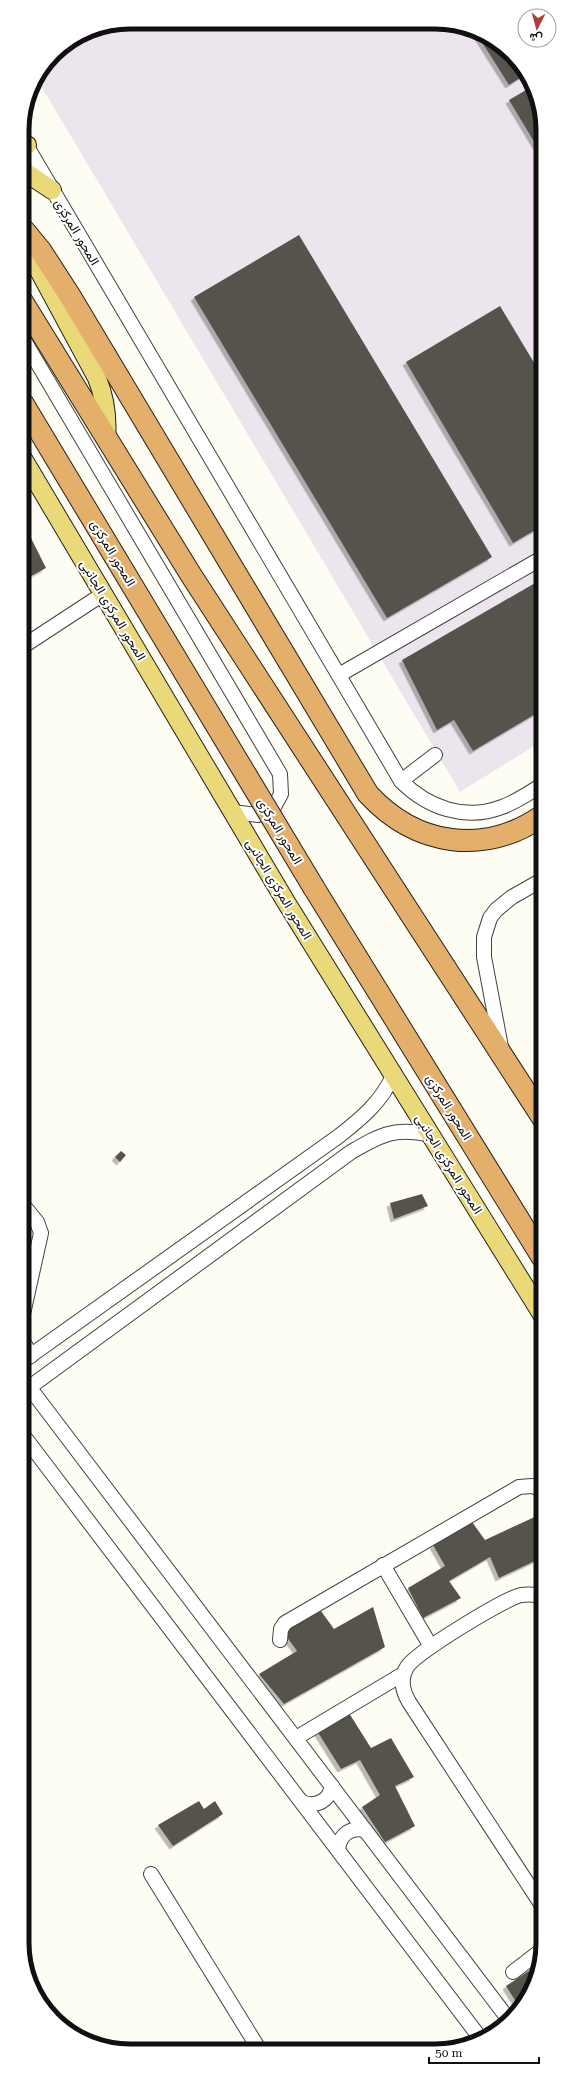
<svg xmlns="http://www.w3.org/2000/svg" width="565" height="2073" font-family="'Roboto Serif',Vazirmatn,serif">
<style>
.industrial{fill:#ede5ed}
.building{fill:#57524d;filter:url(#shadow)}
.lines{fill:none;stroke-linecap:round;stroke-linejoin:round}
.minor-casing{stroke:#434343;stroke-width:16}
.major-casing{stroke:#212121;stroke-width:20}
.highway-casing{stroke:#212121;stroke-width:23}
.minor{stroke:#fff;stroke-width:14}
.major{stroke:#e9d978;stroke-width:18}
.highway{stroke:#e4ae6b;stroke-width:21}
.highway-bridge-casing{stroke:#212121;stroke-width:23;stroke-linecap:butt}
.highway-bridge{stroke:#e4ae6b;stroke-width:21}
.labels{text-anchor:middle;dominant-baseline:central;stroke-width:4;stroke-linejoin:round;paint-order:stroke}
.street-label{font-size:13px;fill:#101010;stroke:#fff}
.rim{fill:none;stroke:#101010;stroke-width:5}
</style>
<defs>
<filter id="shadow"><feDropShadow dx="-3.5" dy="3.5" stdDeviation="0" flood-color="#0004"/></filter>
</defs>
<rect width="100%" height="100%" fill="#fefdf4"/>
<path class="industrial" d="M130 22 456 24 511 54 532 83 542 116V741L460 792 37 79 54 54 89 30Z"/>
<g class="building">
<path d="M478 36 511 54 526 74 509 85Z"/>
<path d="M533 86 542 116V155L509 100Z"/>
<path d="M299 235 492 557 387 618 194 297Z"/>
<path d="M500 306 542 376V526L513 543 406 362Z"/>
<path d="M22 520 46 568 22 581Z"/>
<path d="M542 579V692L541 693 542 710 473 751 454 720 437 730 402 660Z"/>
<path d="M121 1151 126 1155 120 1162 115 1157Z"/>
<path d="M422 1194 428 1206 394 1219 390 1203Z"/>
<path d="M541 1514 543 1518V1557L499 1578 490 1557 449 1581 461 1598 423 1618 408 1588 445 1566 433 1545 472 1522 485 1540Z"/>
<path d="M373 1607 385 1647 284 1704 259 1674 297 1651 283 1632 321 1611 334 1629Z"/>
<path d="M349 1713 371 1748 391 1738 414 1777 395 1786 415 1826 385 1842 362 1807 380 1795 360 1760 341 1769 317 1731Z"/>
<path d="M199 1801 204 1809 215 1801 223 1814 173 1846 158 1825Z"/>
<path d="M539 1964 535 1984 520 2008 506 1986Z"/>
</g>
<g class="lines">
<g class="minor-casing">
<g id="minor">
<path d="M22 138 401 781C428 808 465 821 502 807 516 802 529 793 542 785"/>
<path d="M22 337 280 774 281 794 274 807 258 815 232 812"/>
<path d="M22 647 103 594"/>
<path d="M339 675 542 558"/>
<path d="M401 781 435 755"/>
<path d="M501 1047 484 957V937L490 918 496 910 512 897 542 880"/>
<path d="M23 1205 37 1222 41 1233 23 1314"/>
<path d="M23 1341 31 1356"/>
<path d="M23 1361 339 1136C362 1118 381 1102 393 1076"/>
<path d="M23 1379 509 2020"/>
<path d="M23 1392 351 1152C382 1134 395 1127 431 1135"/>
<path d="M23 1435 481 2039"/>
<path d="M383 1565 430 1645"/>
<path d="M543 1597C536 1594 528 1594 521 1595 504 1599 415 1653 407 1667 400 1678 402 1690 409 1702L543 1907"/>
<path d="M280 1640 281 1629 285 1623 519 1487 532 1486 543 1490"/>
<path d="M542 1709H543"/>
<path d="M296 1738 403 1674"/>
<path d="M302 1802C316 1808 329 1801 332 1786"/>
<path d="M338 1849C340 1834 351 1827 365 1830"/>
<path d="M151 1874 259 2049"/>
<path d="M513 1972 543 1949"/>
</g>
</g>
<g class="major-casing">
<g id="major">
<path d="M22 143 27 145"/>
<path d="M22 170 52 190"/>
<path d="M22 239 97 378C105 398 108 416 106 438"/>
<path d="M22 457 286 902 543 1316"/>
</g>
</g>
<g class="highway-casing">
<g id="highway">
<path d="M22 228 41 251 70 296 368 794C416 846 484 856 542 816"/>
<path d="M22 301 191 575 542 1117"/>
<path d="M314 888 542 1257"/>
</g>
</g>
<use href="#minor" class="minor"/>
<use href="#major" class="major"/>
<use href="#highway" class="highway"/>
<g class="highway-bridge-casing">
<path id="highway-bridge" d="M22 402 314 888"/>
</g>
<use href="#highway-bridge" class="highway-bridge"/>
</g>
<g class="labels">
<g class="street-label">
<text transform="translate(77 232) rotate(59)">المحور المركزى</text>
<text transform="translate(113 553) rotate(59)">المحور المركزى</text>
<text transform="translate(113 610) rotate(59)">المحور المركزى الجانبى</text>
<text transform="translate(280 831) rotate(59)">المحور المركزى</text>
<text transform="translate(279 889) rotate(59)">المحور المركزى الجانبى</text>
<text transform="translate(449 1107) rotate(58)">المحور المركزى</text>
<text transform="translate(449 1164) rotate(58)">المحور المركزى الجانبى</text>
</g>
</g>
<path d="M0 0H565V2073H0ZM130 29H435A101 101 0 0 1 536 130V1943A101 101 0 0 1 435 2044H130A101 101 0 0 1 29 1943V130A101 101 0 0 1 130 29Z" fill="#fff" fill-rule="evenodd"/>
<path class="rim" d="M130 29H435A101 101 0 0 1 536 130V1943A101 101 0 0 1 435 2044H130A101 101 0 0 1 29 1943V130A101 101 0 0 1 130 29Z"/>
<g transform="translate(537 28) rotate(186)"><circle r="19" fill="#ffffff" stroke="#9f9f9f"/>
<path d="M0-3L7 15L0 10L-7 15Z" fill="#b13c36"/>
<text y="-6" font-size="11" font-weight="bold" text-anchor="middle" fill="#101010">ش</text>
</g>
<path d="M429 2057v6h110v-6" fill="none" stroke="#101010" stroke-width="2"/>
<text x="435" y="2057" font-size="12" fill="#101010" stroke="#ffffff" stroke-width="3" paint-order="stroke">50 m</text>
</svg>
